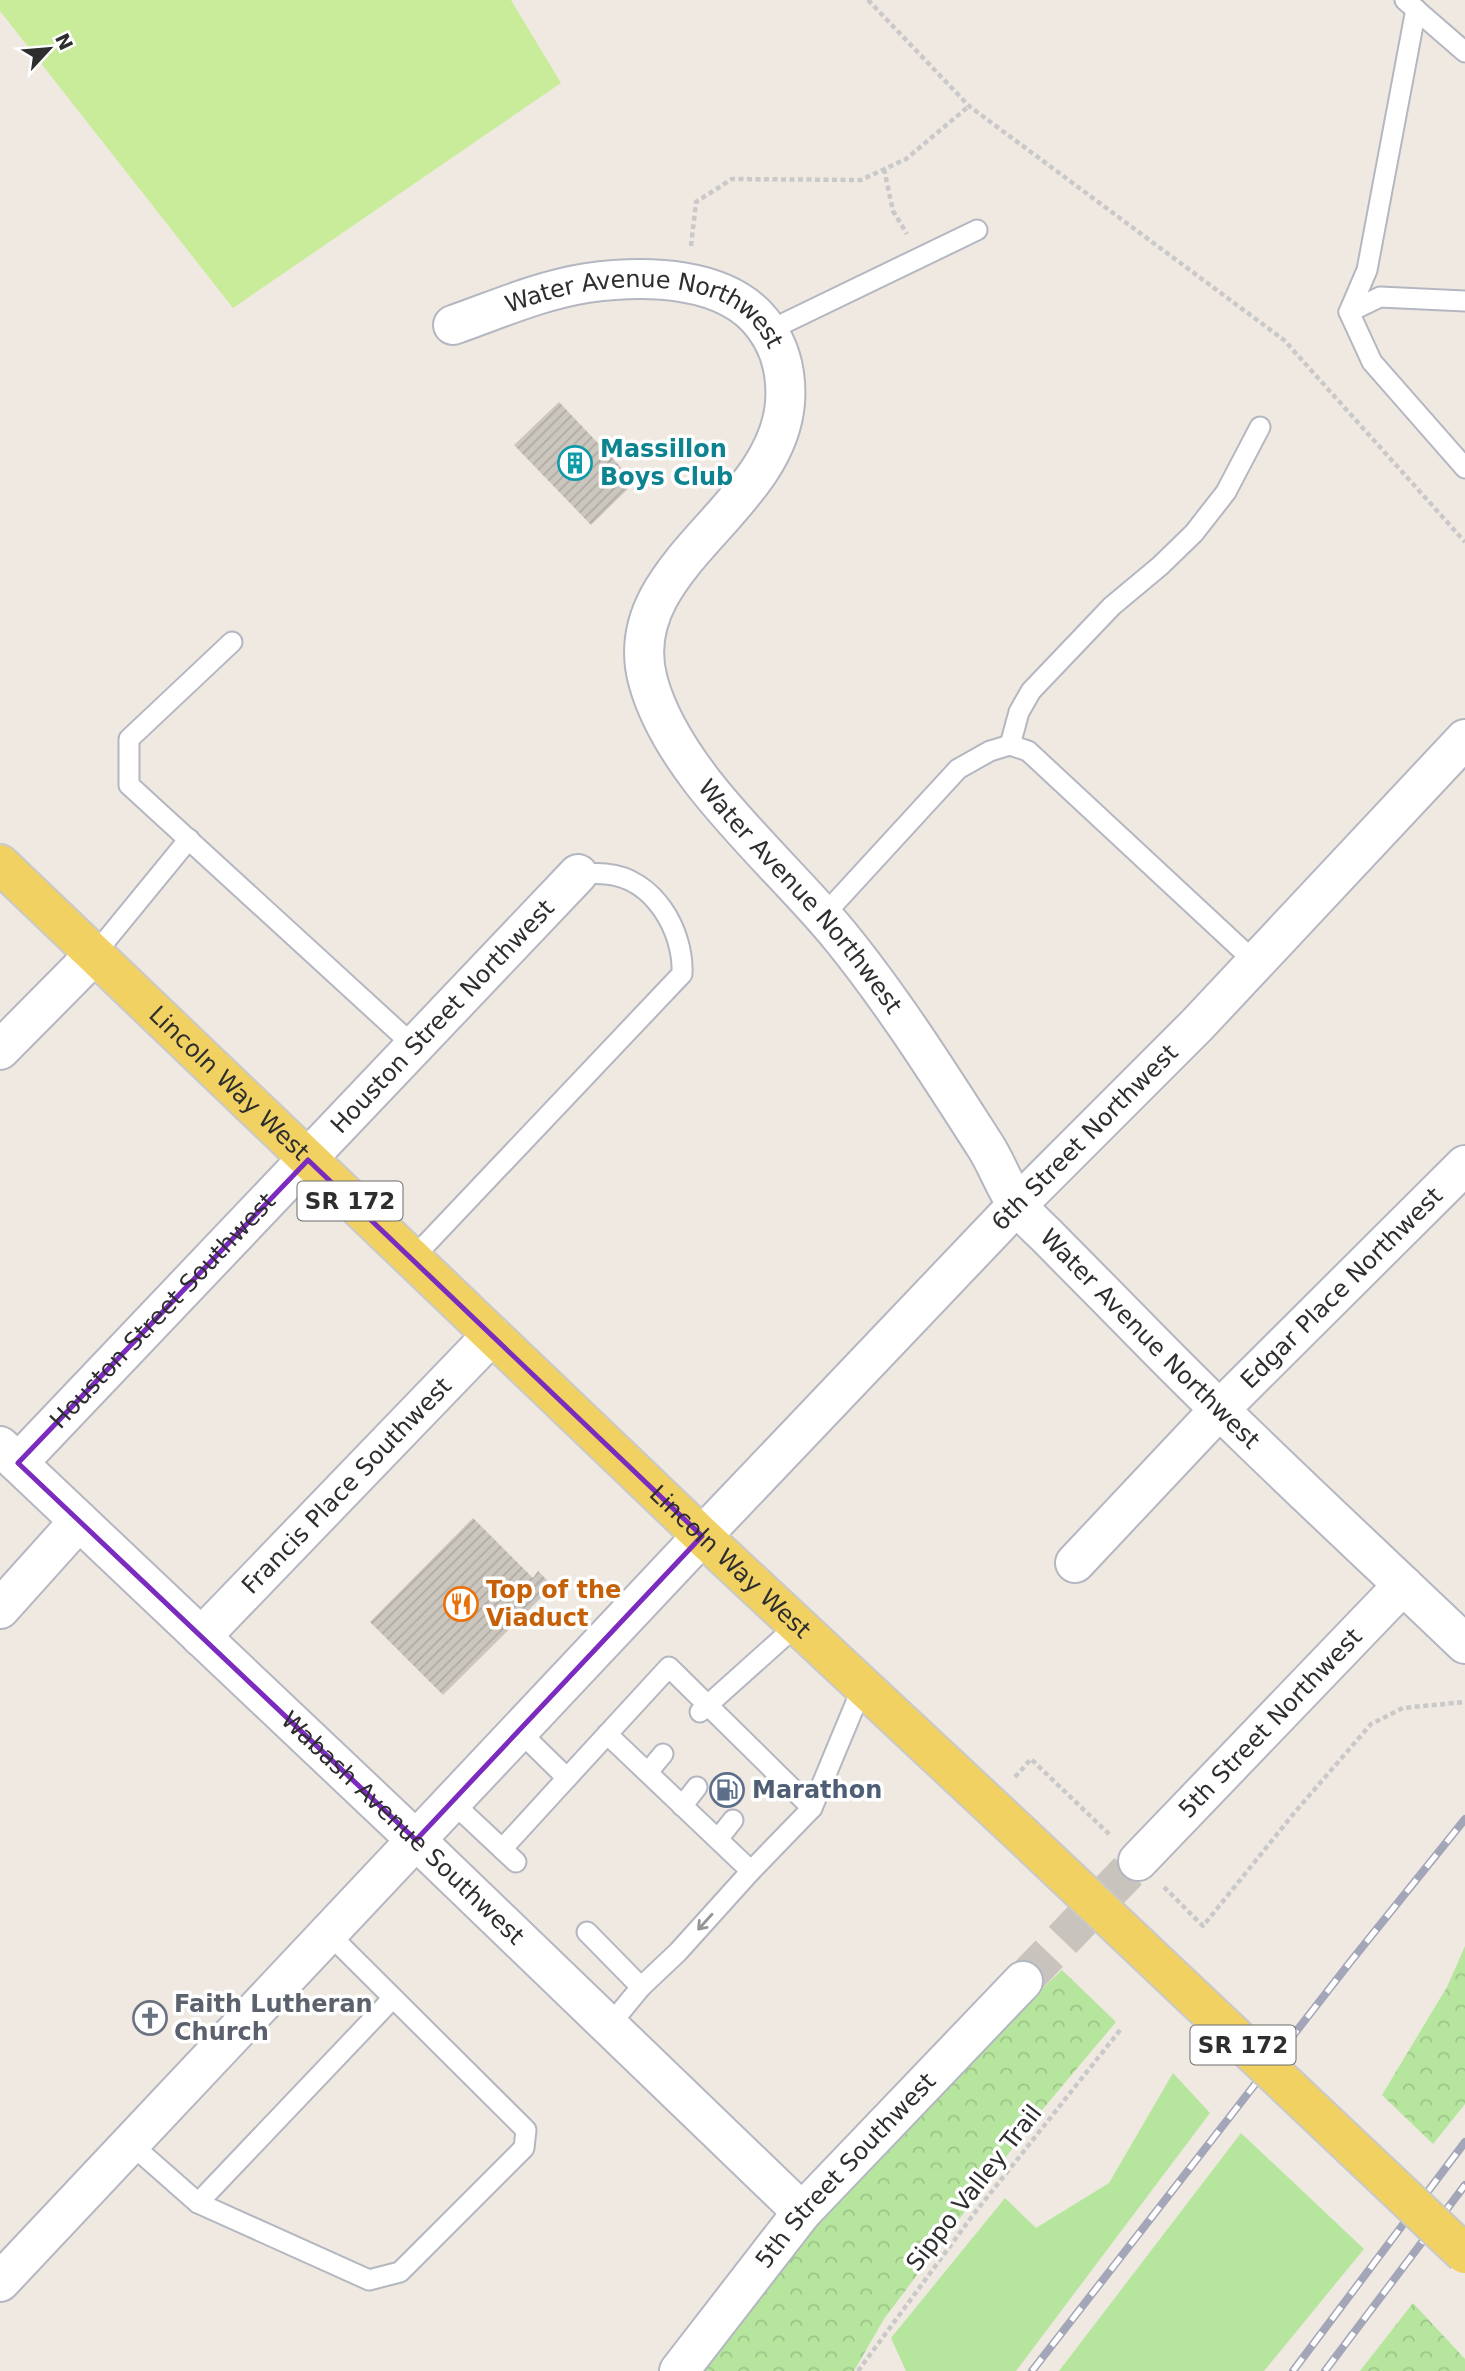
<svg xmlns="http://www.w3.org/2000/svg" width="1465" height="2371" font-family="'DejaVu Sans',sans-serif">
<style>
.grass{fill:#b6e59e}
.forest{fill:url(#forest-crowns)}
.pitch{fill:#c9ec9a}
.building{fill:url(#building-hatch)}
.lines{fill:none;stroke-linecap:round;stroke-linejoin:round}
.minor-tunnel{stroke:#c8c4bd;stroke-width:38;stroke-dasharray:38 19;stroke-linecap:butt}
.service-casing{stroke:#b4b7c1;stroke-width:23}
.minor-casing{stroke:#b4b7c1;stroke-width:42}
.primary-casing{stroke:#c9c9c9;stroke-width:42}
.path{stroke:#c9c9c9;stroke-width:4.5;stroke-dasharray:5 3.5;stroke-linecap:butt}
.service{stroke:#fff;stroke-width:19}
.minor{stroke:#fff;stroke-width:38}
.primary{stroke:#f2d163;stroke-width:38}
.rail-casing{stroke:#a3a6b8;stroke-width:8}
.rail{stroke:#fff;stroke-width:5;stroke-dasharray:16;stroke-linecap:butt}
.primary-bridge-casing{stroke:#c9c9c9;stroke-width:42;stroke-linecap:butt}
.primary-bridge{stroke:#f2d163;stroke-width:38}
.oneway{stroke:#969696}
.marked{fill:none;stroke:#7b2cbf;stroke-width:5;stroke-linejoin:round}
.labels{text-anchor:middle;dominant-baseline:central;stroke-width:7;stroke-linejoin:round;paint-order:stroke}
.shield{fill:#fff;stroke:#6d6d6d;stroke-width:2}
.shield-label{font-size:23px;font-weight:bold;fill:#2e2e2e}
.street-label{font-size:24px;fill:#2e2e2e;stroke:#fff}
.culture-label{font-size:24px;font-weight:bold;fill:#0d838f;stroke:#fff;text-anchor:start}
.food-label{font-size:24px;font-weight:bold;fill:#c56008;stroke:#fff;text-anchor:start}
.service-label{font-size:24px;font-weight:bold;fill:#4e5e75;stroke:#fff;text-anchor:start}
.worship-label{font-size:24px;font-weight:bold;fill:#5b616d;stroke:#fff;text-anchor:start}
</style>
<defs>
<pattern id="forest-crowns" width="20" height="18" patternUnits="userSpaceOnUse" patternTransform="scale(1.75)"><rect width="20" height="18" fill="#b6e59e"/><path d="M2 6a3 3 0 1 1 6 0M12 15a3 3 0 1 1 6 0" fill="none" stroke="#9dc588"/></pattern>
<pattern id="building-hatch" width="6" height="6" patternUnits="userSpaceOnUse" patternTransform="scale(1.75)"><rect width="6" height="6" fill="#cbc7bf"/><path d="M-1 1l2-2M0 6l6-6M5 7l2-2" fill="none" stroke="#afaba4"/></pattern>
</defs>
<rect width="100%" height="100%" fill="#efe9e1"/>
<g class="grass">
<path d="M1173 2073 1210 2113 1016 2371H906L891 2338 1005 2198 1036 2228 1109 2183Z"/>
<path d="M1241 2133 1364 2249 1264 2371H1059Z"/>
</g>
<g class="forest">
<path d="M1465 1946V2104L1433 2144 1382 2095 1447 1987Z"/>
<path d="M1062 1970 1116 2022 1032 2122 884 2319 854 2371H698L804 2231 961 2065Z"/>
<path d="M1413 2303 1465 2359V2371H1360Z"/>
</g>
<path class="pitch" d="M0 0H511L561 83 233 308 0 11Z"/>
<g class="building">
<path d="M559 402 635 482 591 525 514 445Z"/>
<path d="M473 1518 533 1578 538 1571 553 1586 443 1695 370 1622Z"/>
</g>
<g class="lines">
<path class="minor-tunnel" d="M1023 1981 1138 1861"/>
<g class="service-casing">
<g id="service">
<path d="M1405 0 1465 52"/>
<path d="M1465 301 1380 297 1349 312 1372 362 1465 468"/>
<path d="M1349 312 1367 270 1416 9"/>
<path d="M768 331 977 230"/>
<path d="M232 642 129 739V785L414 1046"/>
<path d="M1010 745 1019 712 1031 691 1112 606 1160 566 1194 533 1226 492 1260 427"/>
<path d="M823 916 958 769 990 751 1010 745 1028 751 1255 962"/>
<path d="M94 955 189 839"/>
<path d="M412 1259 682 974C684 931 654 878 606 874 597 873 587 874 578 874"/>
<path d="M700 1712 797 1625"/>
<path d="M519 1731 567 1778 669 1667 812 1808 751 1871 607 1734"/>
<path d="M648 1772 663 1754"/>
<path d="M452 1802 516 1862"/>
<path d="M682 1806 697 1787"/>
<path d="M812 1808 862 1688"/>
<path d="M718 1839 733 1820"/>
<path d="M502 1849 567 1778"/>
<path d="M587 1932 641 1987 678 1952 751 1871"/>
<path d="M609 2026 641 1987"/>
<path d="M131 2144 198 2203 369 2280 400 2272 524 2148 526 2130 328 1933"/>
<path d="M198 2203 393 1998"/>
</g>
</g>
<g class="minor-casing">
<g id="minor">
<path id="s1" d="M453 325C496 310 541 290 587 283 644 275 729 275 765 327 782 350 787 375 785 403 776 512 617 567 648 681 674 776 778 860 840 936 893 1001 939 1074 984 1144 997 1163 1004 1187 1018 1206 1028 1219 1042 1230 1053 1242 1079 1268 1105 1295 1131 1321 1239 1432 1353 1537 1465 1644"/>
<path d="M0 1050 94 955"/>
<path id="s2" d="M0 1446 416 1840 802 2212"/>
<path id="s3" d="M18 1463 578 874"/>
<path id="s4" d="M1075 1563 1218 1411 1465 1165"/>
<path d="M0 1609 79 1521"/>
<path id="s5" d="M201 1637 492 1335"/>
<path id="s6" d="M1138 1861 1403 1585"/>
<path id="s7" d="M0 2282 702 1536 1017 1205 1197 1025 1465 739"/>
<path id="s8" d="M679 2371 802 2212 1023 1981"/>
</g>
</g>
<g class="primary-casing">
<g id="primary">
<path id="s9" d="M0 864 702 1536 1022 1835"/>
</g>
</g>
<g class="path">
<path d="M868 0 969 106 1284 340 1465 542"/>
<path d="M884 169 893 211 907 234"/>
<path d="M691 246 696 202 732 179 861 180 906 159 969 106"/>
<path d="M1015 1777 1031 1759 1110 1835"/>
<path d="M1164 1887 1203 1926 1295 1812 1371 1724 1403 1708 1465 1702"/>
<path d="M858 2371 973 2215 1121 2029"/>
</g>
<use href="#service" class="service"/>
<use href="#minor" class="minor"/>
<use href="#primary" class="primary"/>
<g class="rail-casing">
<g id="rail">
<path d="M1032 2371 1351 1961 1465 1819"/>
<path d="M1293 2371 1465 2142"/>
<path d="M1325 2371 1465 2185"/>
</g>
</g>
<use href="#rail" class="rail"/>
<g class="primary-bridge-casing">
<path id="primary-bridge" d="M1022 1835 1465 2254"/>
</g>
<use href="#primary-bridge" class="primary-bridge"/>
</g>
<defs><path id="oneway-shaft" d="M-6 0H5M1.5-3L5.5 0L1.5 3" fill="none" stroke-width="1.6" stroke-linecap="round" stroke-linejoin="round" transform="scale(1.75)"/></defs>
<use class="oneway" href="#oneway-shaft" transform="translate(705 1922) rotate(132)"/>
<path class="marked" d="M308 1160 702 1536 416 1840 18 1463Z"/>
<defs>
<g id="building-ring" transform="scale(1.75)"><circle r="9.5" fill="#fff" stroke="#0f9aa8" stroke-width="1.5"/><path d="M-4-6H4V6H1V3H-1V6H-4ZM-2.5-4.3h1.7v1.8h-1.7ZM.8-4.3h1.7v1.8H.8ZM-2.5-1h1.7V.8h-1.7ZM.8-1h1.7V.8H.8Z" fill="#0f9aa8"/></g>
<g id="restaurant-ring" transform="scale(1.75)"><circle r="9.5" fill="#fff" stroke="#e8710a" stroke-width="1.5"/><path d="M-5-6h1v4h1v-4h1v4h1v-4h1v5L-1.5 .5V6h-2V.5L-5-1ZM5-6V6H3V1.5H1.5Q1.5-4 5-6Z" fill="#e8710a"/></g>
<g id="fuel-ring" transform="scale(1.75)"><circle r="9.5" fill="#fff" stroke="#5c6f8a" stroke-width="1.5"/><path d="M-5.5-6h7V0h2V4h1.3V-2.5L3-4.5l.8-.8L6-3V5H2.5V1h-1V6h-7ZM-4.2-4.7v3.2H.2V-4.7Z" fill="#5c6f8a"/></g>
<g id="church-ring" transform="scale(1.75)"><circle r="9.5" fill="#fff" stroke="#6b7280" stroke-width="1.5"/><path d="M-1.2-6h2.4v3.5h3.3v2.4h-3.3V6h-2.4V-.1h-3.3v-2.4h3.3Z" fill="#6b7280"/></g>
</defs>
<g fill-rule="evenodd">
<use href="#building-ring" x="575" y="463"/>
<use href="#restaurant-ring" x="461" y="1604"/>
<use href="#fuel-ring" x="727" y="1790"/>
<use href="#church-ring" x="150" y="2018"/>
</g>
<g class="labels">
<g class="shield">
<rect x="297.5" y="1181.5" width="105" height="39" rx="5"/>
<rect x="1190.5" y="2025.5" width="105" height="39" rx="5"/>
</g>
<g class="shield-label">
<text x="350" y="1201">SR 172</text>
<text x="1243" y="2045">SR 172</text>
</g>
<g class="street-label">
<text stroke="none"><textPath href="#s1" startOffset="206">Water Avenue Northwest</textPath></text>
<text stroke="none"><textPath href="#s1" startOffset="1001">Water Avenue Northwest</textPath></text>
<text stroke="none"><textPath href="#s3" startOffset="616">Houston Street Northwest</textPath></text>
<text stroke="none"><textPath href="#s9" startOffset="317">Lincoln Way West</textPath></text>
<text stroke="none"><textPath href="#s7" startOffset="1577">6th Street Northwest</textPath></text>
<text stroke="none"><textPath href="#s4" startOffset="383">Edgar Place Northwest</textPath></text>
<text stroke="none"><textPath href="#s3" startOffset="210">Houston Street Southwest</textPath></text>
<text stroke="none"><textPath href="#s1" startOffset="1568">Water Avenue Northwest</textPath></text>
<text stroke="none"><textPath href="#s5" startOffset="210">Francis Place Southwest</textPath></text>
<text stroke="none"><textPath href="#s9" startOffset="1010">Lincoln Way West</textPath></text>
<text stroke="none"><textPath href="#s6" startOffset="191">5th Street Northwest</textPath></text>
<text stroke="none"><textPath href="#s2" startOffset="555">Wabash Avenue Southwest</textPath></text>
<text stroke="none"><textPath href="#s8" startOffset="261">5th Street Southwest</textPath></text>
<text transform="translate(974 2188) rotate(-52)">Sippo Valley Trail</text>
</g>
<g class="culture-label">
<text x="600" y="449">Massillon<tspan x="600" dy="28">Boys Club</tspan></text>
</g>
<g class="food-label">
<text x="486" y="1590">Top of the<tspan x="486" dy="28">Viaduct</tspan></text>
</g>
<g class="service-label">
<text x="752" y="1790">Marathon</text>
</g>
<g class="worship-label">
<text x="174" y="2004">Faith Lutheran<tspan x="174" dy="28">Church</tspan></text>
</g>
</g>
<g transform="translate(49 49) rotate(64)" stroke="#ffffff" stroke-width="5" paint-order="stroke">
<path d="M0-5L12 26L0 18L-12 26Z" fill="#2e2e2e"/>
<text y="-10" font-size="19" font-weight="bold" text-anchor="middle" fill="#2e2e2e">N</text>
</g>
</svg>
